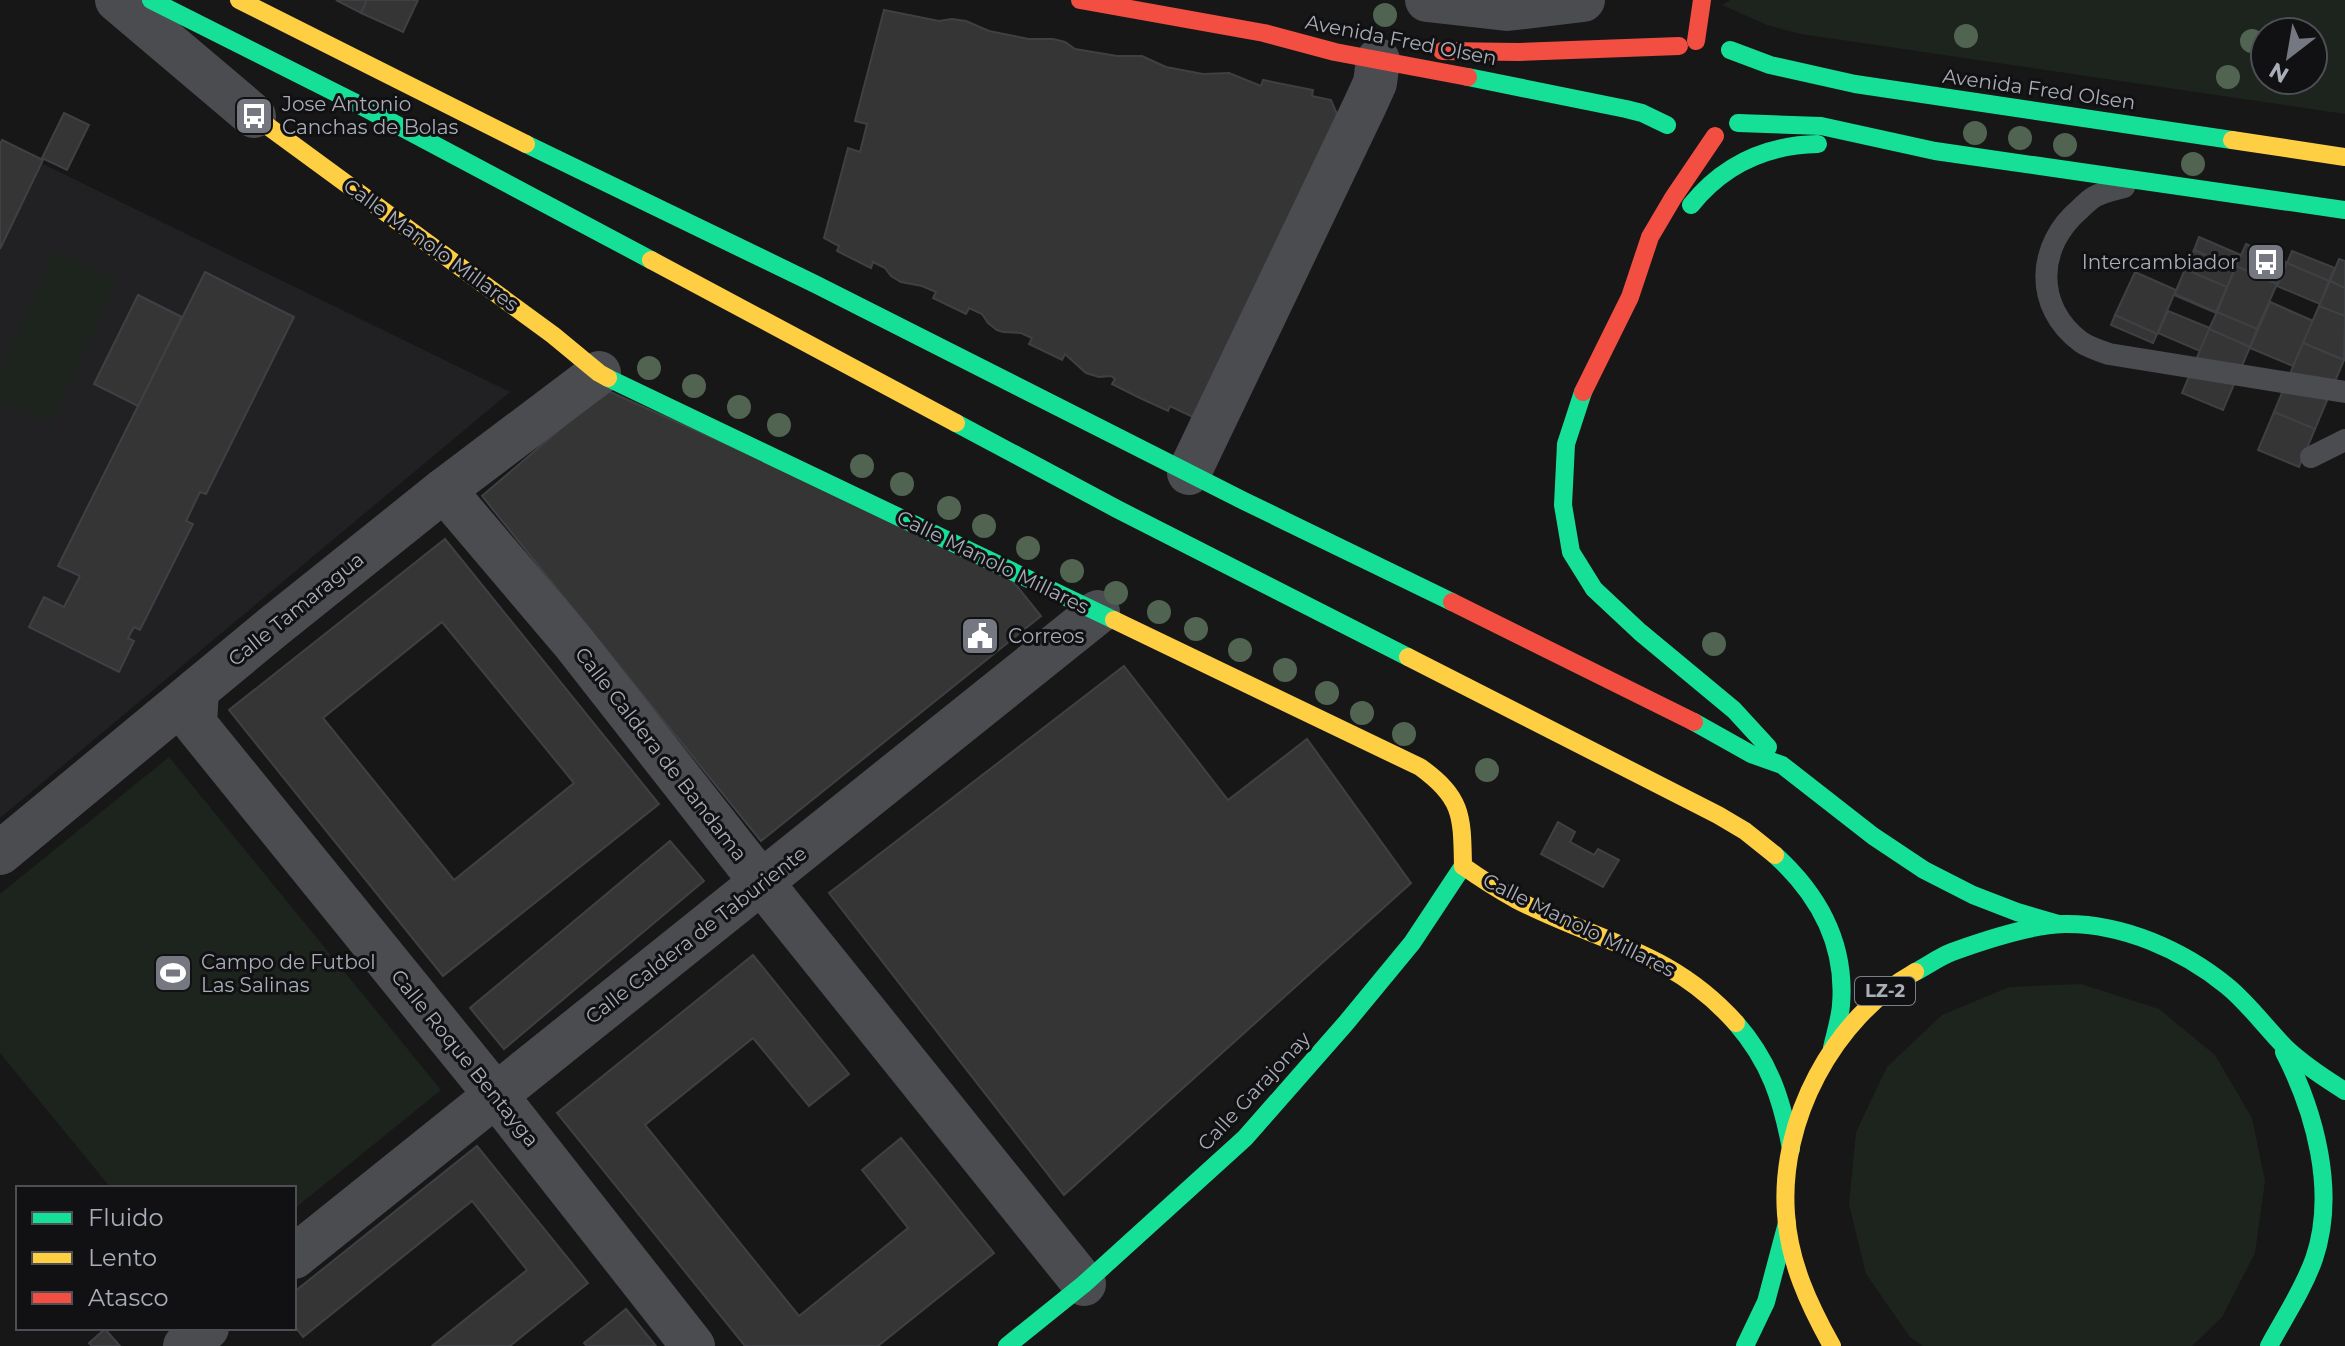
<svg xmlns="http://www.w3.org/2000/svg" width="2345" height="1346" font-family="Montserrat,sans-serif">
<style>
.built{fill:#212123}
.green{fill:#1d241e;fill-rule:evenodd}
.building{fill:#353536;stroke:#3f4043;stroke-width:2;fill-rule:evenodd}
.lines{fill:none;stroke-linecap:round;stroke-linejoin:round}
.lane{stroke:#4b4c50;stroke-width:22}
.street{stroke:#4b4c50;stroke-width:44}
.fast{stroke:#16e098;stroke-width:18}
.slow{stroke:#ffcf43;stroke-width:18}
.jam{stroke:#f24e42;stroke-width:18}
.tree{fill:#506451}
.labels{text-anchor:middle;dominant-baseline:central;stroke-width:6;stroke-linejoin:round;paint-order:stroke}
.shield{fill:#111113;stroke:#7b7e86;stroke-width:2}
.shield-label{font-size:18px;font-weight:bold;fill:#a8adb8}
.street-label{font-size:20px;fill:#a8adb8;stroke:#111113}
.poi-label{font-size:20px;fill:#a8adb8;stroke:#111113;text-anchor:start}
</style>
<rect width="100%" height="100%" fill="#171717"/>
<path class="built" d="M0 143 510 392 0 818Z"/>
<g class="green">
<path d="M1731 0H2345V114L1801 34 1767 25 1722 5ZM2265 32H2313V80H2265Z"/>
<path d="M55 251 117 280 51 423 0 400V371Z"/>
<path d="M169 757 441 1090 294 1209V1188H111L0 1053V894Z"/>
<path d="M2081 984 2159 1009 2215 1055 2252 1118 2265 1181 2255 1253 2222 1317 2192 1346H1923L1910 1337 1866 1274 1849 1204 1856 1132 1887 1067 1942 1015 2009 987Z"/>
</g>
<g class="building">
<path d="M336 0H367L361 13Z"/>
<path d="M367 0H418L403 32 361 13Z"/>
<path d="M884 10 939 21 952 19 966 21 989 31 1029 39H1053L1065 42 1075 49 1117 56H1142L1166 67 1203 74 1229 73 1261 86 1263 80 1313 90 1312 96 1331 100 1340 121 1199 420 1170 406 1168 411 1140 398 1112 384 1115 379 1111 376 1099 377 1086 373 1065 354 1062 360 1029 344 1032 338 1021 333 1003 332 997 330 988 323 982 314 969 308 966 314 933 298 936 292 922 286 901 282 891 276 885 268 873 262 871 268 837 251 839 246 824 238 848 148 860 152 867 124 855 121Z"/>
<path d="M64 113 89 125 67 170 42 158Z"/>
<path d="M2 140 43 160 0 249V144Z"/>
<path d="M2199 237 2241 255 2235 268 2194 250Z"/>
<path d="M2246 244 2286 262 2277 284 2236 266Z"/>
<path d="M2194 250 2235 268 2216 313 2174 295Z"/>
<path d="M2292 251 2335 268 2329 281 2287 263Z"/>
<path d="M2339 259 2345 261V288L2330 281Z"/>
<path d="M2287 263 2329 281 2320 304 2277 286Z"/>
<path d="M2236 266 2277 284 2257 329 2217 312Z"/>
<path d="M2185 269 2227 287 2216 312 2175 294Z"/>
<path d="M205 272 294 317 206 494 200 492 186 521 193 524 140 630 134 627 128 638 134 641 119 672 29 627 44 597 64 607 80 576 58 566Z"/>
<path d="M2135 272 2176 290 2157 334 2115 315Z"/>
<path d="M2330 281 2345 288V316L2319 306Z"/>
<path d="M138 295 182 317 138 406 94 384Z"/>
<path d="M2270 302 2313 321 2302 346 2259 327Z"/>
<path d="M2270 302 2313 321 2293 366 2250 348Z"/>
<path d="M2319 306 2345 316 2344 360 2303 343Z"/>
<path d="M2168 311 2210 328 2200 351 2158 333Z"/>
<path d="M2217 312 2257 329 2250 347 2209 329Z"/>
<path d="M2115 315 2157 334 2153 343 2111 325Z"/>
<path d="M2209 329 2250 347 2223 410 2182 393Z"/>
<path d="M2303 343 2344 360 2315 429 2274 412Z"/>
<path d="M606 390 1004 570 1041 616 761 841 482 496Z"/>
<path d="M2274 412 2315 429 2299 467 2258 450Z"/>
<path d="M445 539 659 804 443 976 229 710ZM442 622 574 783 454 880 323 718Z"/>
<path d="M1124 666 1228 800 1307 739 1411 883 1064 1195 829 893Z"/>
<path d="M1558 822 1575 832 1570 842 1594 855 1598 849 1619 860 1603 887 1541 854Z"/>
<path d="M670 841 704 881 504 1049 470 1008Z"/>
<path d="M753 955 849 1074 809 1106 753 1038 645 1125 799 1316 908 1228 862 1170 901 1138 994 1253 878 1346H745L557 1113Z"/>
<path d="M477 1146 588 1283 510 1346H432L527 1270 472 1201 303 1337 294 1325V1292Z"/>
<path d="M626 1309 656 1346H587L584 1343Z"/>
<path d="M105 1329 120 1346H92L89 1343Z"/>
</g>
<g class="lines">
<g class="lane">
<path d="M2124 187C2114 190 2103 192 2094 197 2089 200 2084 205 2080 209 2037 245 2033 306 2081 342 2088 347 2100 351 2109 354L2345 392"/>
<path d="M2311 457 2345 440"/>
</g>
<g class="street">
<path d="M117 0 254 116"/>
<path d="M1427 0 1507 9 1583 0"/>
<path d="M1189 473 1365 105 1375 83 1378 60"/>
<path d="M444 490 573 642 762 883 1084 1284"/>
<path d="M197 690 195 724 495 1094 693 1346"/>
<path d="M0 853 273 627 444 490 599 373"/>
<path d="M294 1257 1098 612"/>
<path d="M185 1346 207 1328"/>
</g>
<g class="fast">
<path d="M151 0 352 101 651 260"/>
<path d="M1730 50 1770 65 1855 84 2232 140"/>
<path d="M1468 77 1626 109 1642 113 1667 125"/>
<path d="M1738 123 1821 126 1935 151 2345 210"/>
<path d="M526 144 815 284 1244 501 1452 602"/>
<path d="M1691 205C1724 164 1766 145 1818 144"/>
<path d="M608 378 1114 620"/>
<path d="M1583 392 1566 444 1563 505 1571 552 1594 589 1640 632 1734 710 1768 747"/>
<path d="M956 423 1117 509 1408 657"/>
<path d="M1694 722 1751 754 1782 765 1873 836 1924 870 1973 895 2017 912 2058 924"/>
<path d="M1775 855C1819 895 1846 944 1841 1005 1840 1019 1835 1034 1832 1048"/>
<path d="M1915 972C1927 966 1939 957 1952 952 1985 940 2030 925 2064 924 2122 923 2183 950 2227 986 2249 1004 2266 1028 2286 1048 2304 1065 2324 1078 2345 1091"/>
<path d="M1736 1023C1770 1062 1782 1100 1791 1149"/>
<path d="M1007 1346 1084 1284 1245 1138 1346 1023 1412 943 1463 866"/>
<path d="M1745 1346 1766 1302 1787 1223"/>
<path d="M2269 1346C2284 1318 2303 1290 2314 1259 2337 1192 2315 1112 2284 1052"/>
</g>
<g class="slow">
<path d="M239 0 526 144"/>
<path d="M254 116 553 335 599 373 608 378"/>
<path d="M2232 140 2345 157"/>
<path d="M651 260 956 423"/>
<path d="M1114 620 1420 767C1463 798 1462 816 1463 866"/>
<path d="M1408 657 1718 815 1745 831 1775 855"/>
<path d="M1463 866C1480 878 1497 889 1515 899 1597 942 1670 949 1736 1023"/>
<path d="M1832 1346C1809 1305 1789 1262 1786 1214 1779 1121 1833 1018 1915 972"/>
</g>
<g class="jam">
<path d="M1080 0 1264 33 1335 52 1468 77"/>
<path d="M1696 41 1702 0"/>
<path d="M1442 51 1519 52 1679 46"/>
<path d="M1583 392 1630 297 1650 237 1673 198 1715 136"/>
<path d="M1452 602 1694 722"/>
</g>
</g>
<g class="tree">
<circle cx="1385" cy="15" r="12"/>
<circle cx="1966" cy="36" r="12"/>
<circle cx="2252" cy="41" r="12"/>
<circle cx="2228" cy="77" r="12"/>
<circle cx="1975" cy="133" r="12"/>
<circle cx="2020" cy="138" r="12"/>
<circle cx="2065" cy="145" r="12"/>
<circle cx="2193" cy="164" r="12"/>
<circle cx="649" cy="368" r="12"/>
<circle cx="694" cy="386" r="12"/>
<circle cx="739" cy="407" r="12"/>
<circle cx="779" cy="425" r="12"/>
<circle cx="862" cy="466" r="12"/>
<circle cx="902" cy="484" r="12"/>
<circle cx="949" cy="508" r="12"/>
<circle cx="984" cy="526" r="12"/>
<circle cx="1028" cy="548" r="12"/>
<circle cx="1072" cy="571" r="12"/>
<circle cx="1116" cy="593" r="12"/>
<circle cx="1159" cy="612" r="12"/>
<circle cx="1196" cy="629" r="12"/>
<circle cx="1714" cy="644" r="12"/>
<circle cx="1240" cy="650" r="12"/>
<circle cx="1285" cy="670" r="12"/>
<circle cx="1327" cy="693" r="12"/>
<circle cx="1362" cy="713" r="12"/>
<circle cx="1404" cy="734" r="12"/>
<circle cx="1487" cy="770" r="12"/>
</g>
<defs>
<g id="bus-square" transform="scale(2)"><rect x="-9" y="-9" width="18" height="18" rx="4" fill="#757880" stroke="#111113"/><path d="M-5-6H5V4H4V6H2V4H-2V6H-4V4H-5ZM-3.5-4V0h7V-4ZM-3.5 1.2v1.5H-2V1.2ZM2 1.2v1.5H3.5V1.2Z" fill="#fff"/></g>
<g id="civic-square" transform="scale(2)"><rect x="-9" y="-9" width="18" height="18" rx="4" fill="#757880" stroke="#111113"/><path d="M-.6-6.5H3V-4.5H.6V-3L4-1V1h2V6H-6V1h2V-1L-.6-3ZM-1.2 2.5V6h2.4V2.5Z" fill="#fff"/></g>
<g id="stadium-square" transform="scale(2)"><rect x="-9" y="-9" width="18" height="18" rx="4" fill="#757880" stroke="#111113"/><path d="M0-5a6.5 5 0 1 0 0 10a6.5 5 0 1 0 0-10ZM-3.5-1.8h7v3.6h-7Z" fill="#fff"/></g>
</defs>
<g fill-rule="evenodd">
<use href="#bus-square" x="254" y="116"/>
<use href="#bus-square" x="2266" y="262"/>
<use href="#civic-square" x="980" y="636"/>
<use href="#stadium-square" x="173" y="973"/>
</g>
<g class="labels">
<rect class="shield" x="1855" y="977" width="60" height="28" rx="6"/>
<g class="shield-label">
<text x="1885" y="991">LZ-2</text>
</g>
<g class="street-label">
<text transform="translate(1401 40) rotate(11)">Avenida Fred Olsen</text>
<text transform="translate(2039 89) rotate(8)">Avenida Fred Olsen</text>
<text transform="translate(431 245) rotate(36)">Calle Manolo Millares</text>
<text transform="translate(993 562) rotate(26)">Calle Manolo Millares</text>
<text transform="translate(296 609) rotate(-39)">Calle Tamaragua</text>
<text transform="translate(661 754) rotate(52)">Calle Caldera de Bandama</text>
<text transform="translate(1579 925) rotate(26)">Calle Manolo Millares</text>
<text transform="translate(696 935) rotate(-38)">Calle Caldera de Taburiente</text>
<text transform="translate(465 1058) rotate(51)">Calle Roque Bentayga</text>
<text transform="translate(1254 1091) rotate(-47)">Calle Garajonay</text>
</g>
<g class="poi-label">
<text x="282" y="104">Jose Antonio<tspan x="282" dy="23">Canchas de Bolas</tspan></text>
<text x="2238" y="262" text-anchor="end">Intercambiador</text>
<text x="1008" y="636">Correos</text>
<text x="201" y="962">Campo de Futbol<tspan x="201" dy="23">Las Salinas</tspan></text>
</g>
</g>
<rect x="16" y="1186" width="280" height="144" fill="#111113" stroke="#4d4f55" stroke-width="2"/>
<rect x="32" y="1212" width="40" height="12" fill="#16e098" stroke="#4d4f55" stroke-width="2"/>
<text x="88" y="1226" font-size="24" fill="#a8adb8">Fluido</text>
<rect x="32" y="1252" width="40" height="12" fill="#ffcf43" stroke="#4d4f55" stroke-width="2"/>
<text x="88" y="1266" font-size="24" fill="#a8adb8">Lento</text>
<rect x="32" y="1292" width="40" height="12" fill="#f24e42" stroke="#4d4f55" stroke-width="2"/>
<text x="88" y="1306" font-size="24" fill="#a8adb8">Atasco</text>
<g transform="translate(2289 56) rotate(211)"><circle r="38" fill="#111113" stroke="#4d4f55" stroke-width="2"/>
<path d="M0-6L14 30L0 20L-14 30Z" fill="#757880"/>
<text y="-12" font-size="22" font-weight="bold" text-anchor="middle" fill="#a8adb8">N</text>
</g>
</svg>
